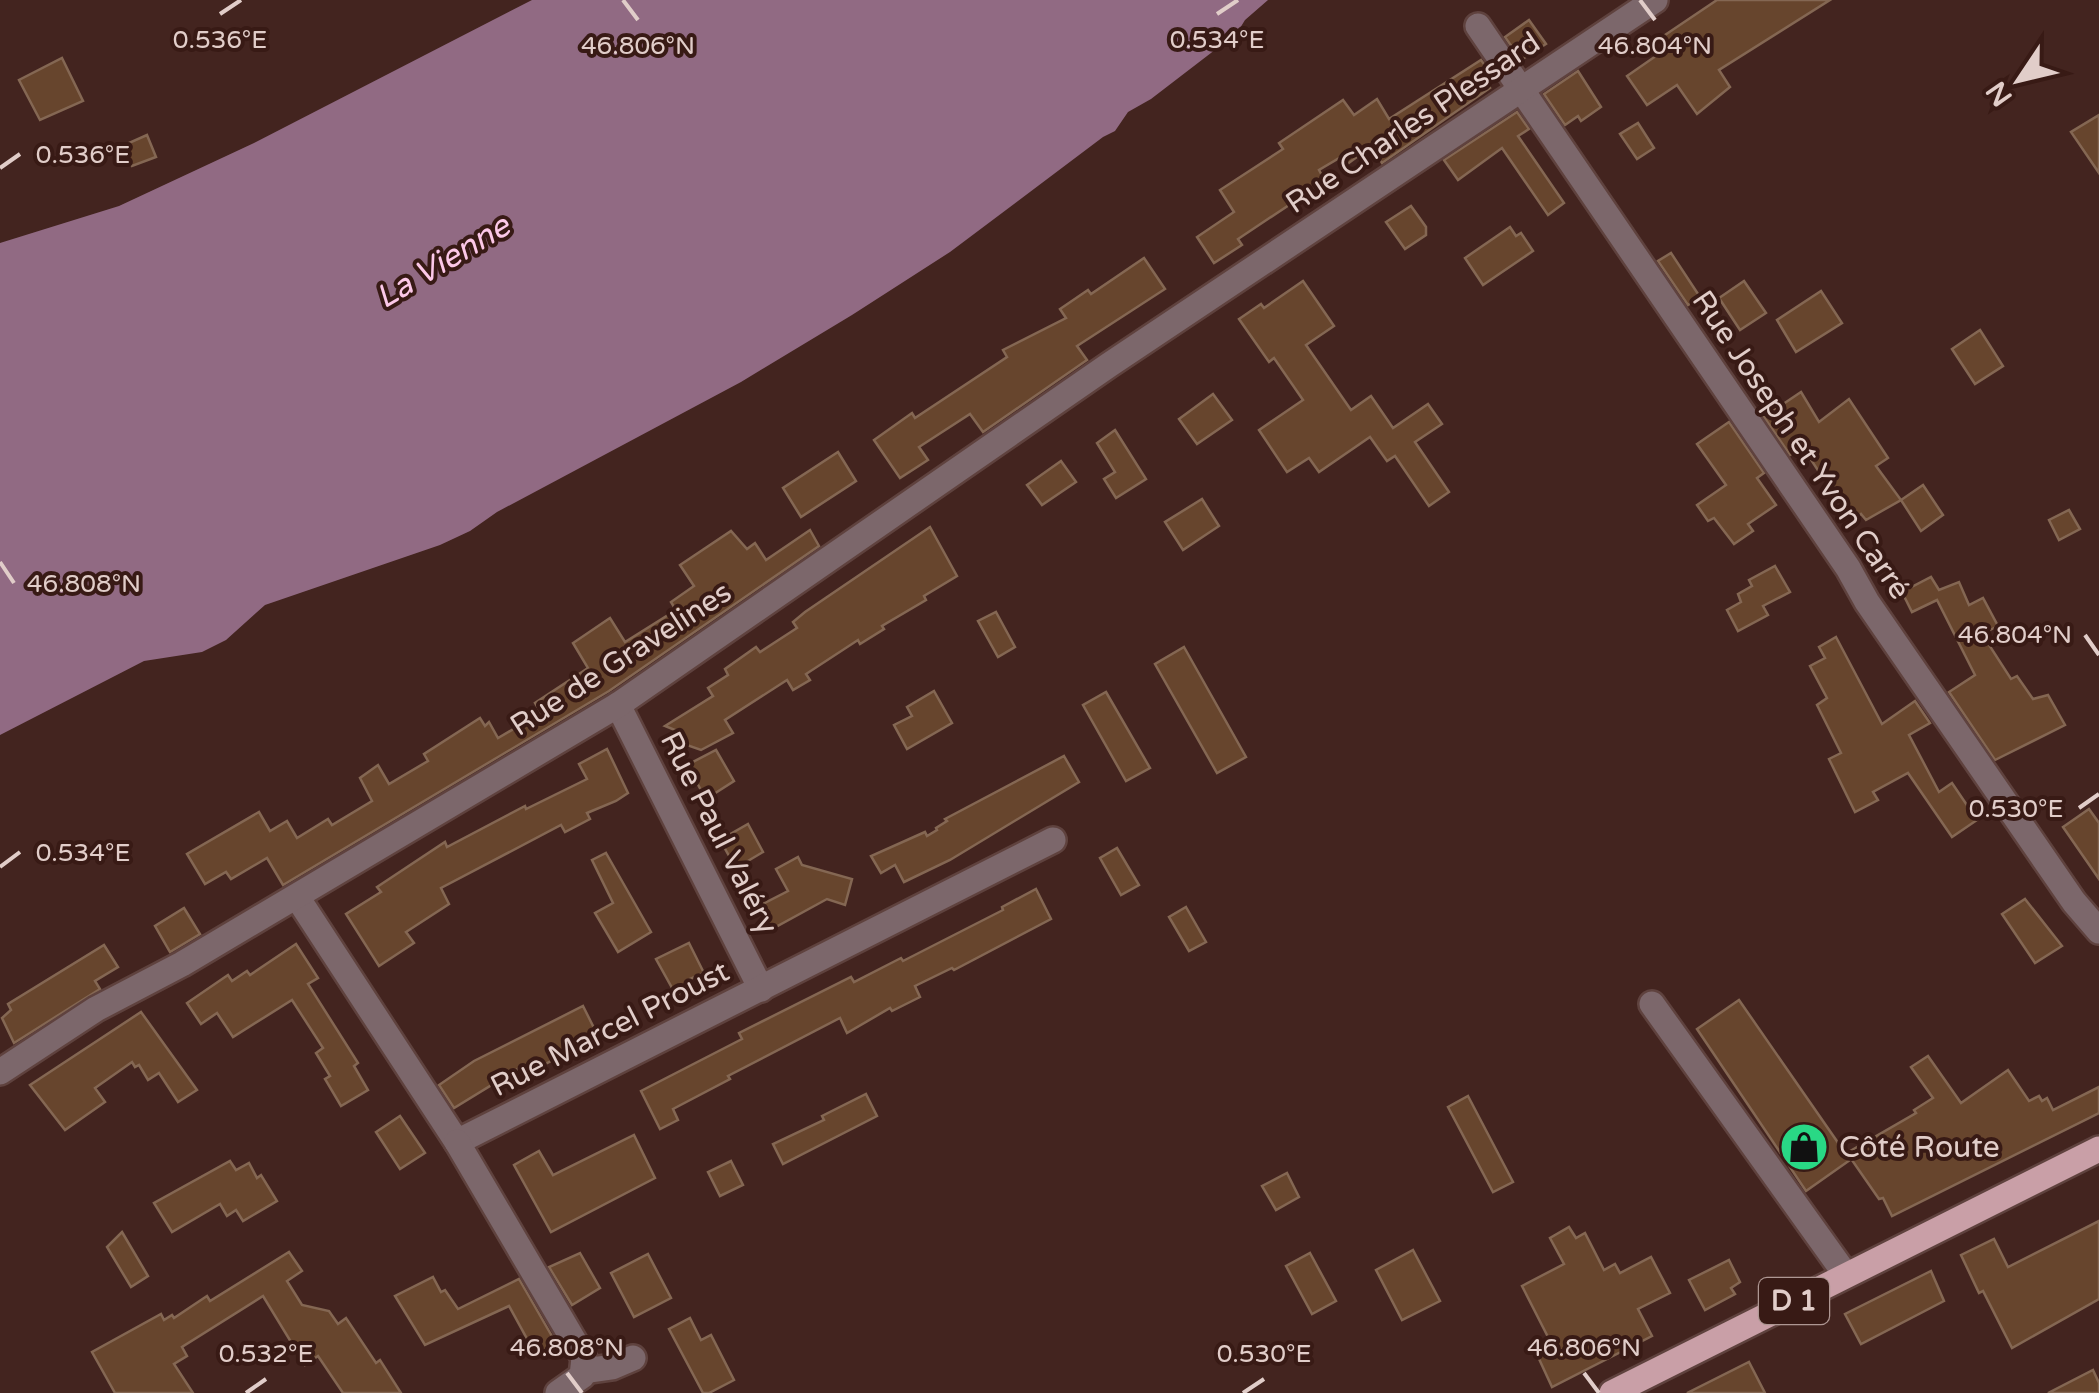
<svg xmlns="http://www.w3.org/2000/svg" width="2099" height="1393" font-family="'Varela Round',sans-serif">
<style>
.water{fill:#916a83}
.building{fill:#67452d;stroke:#846753;stroke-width:2.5}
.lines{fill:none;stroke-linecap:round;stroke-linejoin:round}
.minor-casing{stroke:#5f423e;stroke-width:30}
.major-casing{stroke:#5f423e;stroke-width:30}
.minor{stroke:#7c676b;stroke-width:25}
.major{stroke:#c99fa7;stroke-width:25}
.ticks{fill:none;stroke:#e1cdc9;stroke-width:4}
.labels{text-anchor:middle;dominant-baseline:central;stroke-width:8;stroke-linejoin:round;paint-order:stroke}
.shield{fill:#381a15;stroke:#ae9793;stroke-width:2.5}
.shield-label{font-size:28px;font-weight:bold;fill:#e1cdc9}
.street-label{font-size:30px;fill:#e1cdc9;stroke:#381a15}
.poi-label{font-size:30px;fill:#e1cdc9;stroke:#381a15;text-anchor:start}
.water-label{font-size:32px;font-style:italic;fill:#fcc8e8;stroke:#381a15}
.ticks-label{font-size:25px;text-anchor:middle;fill:#e1cdc9;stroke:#381a15;stroke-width:8;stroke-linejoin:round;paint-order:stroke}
</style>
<rect width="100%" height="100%" fill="#43241f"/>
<path class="water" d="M532 0H1268L1245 20 1237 33 1151 99 1128 112 1115 131 1103 137 950 252 852 315 741 382 497 512 470 531 440 545 265 605 226 640 202 652 144 661 0 735V243L119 206 254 143Z"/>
<g class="building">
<path d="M1717 0H1830L1719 70 1730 87 1697 114 1677 85 1647 105 1627 76 1666 49 1659 39Z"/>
<path d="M1529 20 1546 44 1521 60 1505 37Z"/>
<path d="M62 58 83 101 40 120 19 80Z"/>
<path d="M1481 60 1494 78 1487 83 1490 88 1382 163 1372 146 1346 165 1341 157 1319 170 1325 181 1238 239 1242 245 1214 263 1197 237 1234 212 1220 190 1283 149 1279 143 1343 100 1354 115 1377 99 1389 119Z"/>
<path d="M1578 71 1601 107 1581 121 1578 116 1565 125 1544 94Z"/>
<path d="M1517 112 1529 129 1518 136 1564 203 1548 215 1502 148 1458 180 1444 160Z"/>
<path d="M2099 115V173L2071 132Z"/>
<path d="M1638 123 1654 148 1637 159 1620 134Z"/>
<path d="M147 135 156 157 132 166 122 146Z"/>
<path d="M1411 206 1426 227V235L1405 249 1386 222Z"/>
<path d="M1510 227 1516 236 1521 233 1533 251 1483 285 1465 258Z"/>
<path d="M1671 253 1700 297 1688 305 1658 261Z"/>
<path d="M1144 258 1165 289 1077 346 1087 360 983 432 970 414 919 447 928 460 900 478 874 440 912 413 915 418 1007 357 1003 350 1066 318 1060 309 1088 290 1091 294Z"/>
<path d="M1303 281 1334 326 1306 345 1351 410 1371 396 1393 428 1428 404 1442 424 1415 442 1449 492 1429 506 1395 456 1387 461 1370 437 1319 472 1309 458 1287 472 1259 430 1303 400 1274 358 1269 362 1239 319 1261 304 1264 308Z"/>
<path d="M1744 281 1766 313 1740 330 1719 298Z"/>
<path d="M1821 291 1842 323 1796 352 1777 320Z"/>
<path d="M1980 330 2003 366 1975 384 1952 349Z"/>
<path d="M1801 392 1819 422 1849 399 1888 458 1876 466 1901 500 1866 520 1861 514 1855 518 1827 476 1823 478 1802 446 1790 455 1764 417Z"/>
<path d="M1213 394 1232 420 1197 444 1179 419Z"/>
<path d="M1729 422 1764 473 1757 478 1776 505 1748 524 1753 531 1734 544 1714 518 1708 521 1697 505 1726 485 1697 444Z"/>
<path d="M1115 430 1146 479 1116 498 1104 479 1115 472 1097 443Z"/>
<path d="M838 452 856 481 801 517 783 488Z"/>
<path d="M1061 461 1076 482 1042 505 1027 485Z"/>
<path d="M1923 485 1943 515 1921 531 1901 500Z"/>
<path d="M1202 499 1219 526 1183 550 1165 522Z"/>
<path d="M2069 510 2080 529 2059 540 2049 520Z"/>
<path d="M930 527 957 576 924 596 926 600 882 626 884 629 860 644 858 640 806 674 810 680 793 690 787 680 725 720 733 733 701 750 678 742 680 732 665 726 713 696 708 688 728 675 725 669 756 647 760 652 797 628 793 622 805 612Z"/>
<path d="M810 530 819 546 609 691 283 885 267 858 231 879 226 872 205 884 187 854 259 812 270 831 287 821 297 838 328 819 332 825 372 801 360 778 378 765 389 784 428 761 424 754 480 718 485 726 489 722 498 738 541 713 535 703 588 668 573 643 610 618 625 642 676 610 671 602 694 586 680 565 731 531 747 549 755 543 766 560Z"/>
<path d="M1775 566 1790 592 1763 606 1768 615 1738 631 1727 610 1741 602 1738 594 1752 586 1749 580Z"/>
<path d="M1931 577 1939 590 1959 582 1969 605 1983 598 1998 626 1982 634 2011 679 2017 676 2033 699 2048 695 2065 725 1995 760 1949 692 1975 675 1937 600 1912 612 1902 592Z"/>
<path d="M996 612 1015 647 998 657 978 621Z"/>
<path d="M1836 637 1882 724 1915 701 1930 723 1909 735 1939 792 1952 783 1977 820 1952 837 1908 773 1873 792 1878 800 1855 812 1829 759 1841 753 1817 705 1827 698 1810 666 1825 658 1819 647Z"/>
<path d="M1184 647 1246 757 1217 773 1155 664Z"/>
<path d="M934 691 952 723 907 749 894 725 912 716 907 707Z"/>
<path d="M1106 692 1150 768 1126 781 1083 705Z"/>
<path d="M607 749 628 793 616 801 587 813 590 819 565 832 561 825 441 888 449 904 406 932 414 943 379 966 346 914 381 892 377 887 445 842 447 847 525 806 526 809 587 779 579 764Z"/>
<path d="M716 750 734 781 706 799 687 765Z"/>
<path d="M1064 756 1079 782 950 860 904 882 895 865 881 873 871 856 925 832 927 836 937 830 936 828 947 821 945 819Z"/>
<path d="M2089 809 2099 823V879L2063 827Z"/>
<path d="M748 824 763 852 736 868 720 840Z"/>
<path d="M1117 848 1139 885 1121 895 1100 858Z"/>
<path d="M606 853 651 932 618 952 595 913 613 903 592 860Z"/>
<path d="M798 857 802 865 852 879 845 905 827 899 772 929 759 906 788 891 776 869Z"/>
<path d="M1036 889 1051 919 954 970 952 968 915 986 920 997 892 1011 890 1008 847 1033 840 1018 728 1076 730 1079 673 1109 678 1120 660 1129 641 1091 742 1039 739 1033 851 977 854 982 901 958 903 961 1003 910 1002 907Z"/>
<path d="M2025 899 2062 946 2035 963 2002 914Z"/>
<path d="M1186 907 1206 942 1189 951 1169 917Z"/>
<path d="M184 908 200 934 170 952 155 926Z"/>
<path d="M689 943 704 973 690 979 693 986 676 995 656 959Z"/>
<path d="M296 944 318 978 308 984 358 1063 354 1066 368 1090 341 1106 325 1079 330 1076 316 1053 323 1048 292 1000 233 1037 217 1013 201 1024 187 1003 228 975 232 981 247 971 250 975Z"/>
<path d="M104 945 118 967 95 981 100 989 14 1043 2 1018 11 1010 8 1004Z"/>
<path d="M1739 1000 1850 1160 1806 1191 1697 1029Z"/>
<path d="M583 1006 597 1034 582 1042 583 1045 525 1074 521 1067 454 1108 439 1085 474 1061Z"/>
<path d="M141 1012 197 1090 178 1102 159 1073 148 1080 139 1065 135 1067 132 1062 95 1088 105 1102 65 1130 30 1085Z"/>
<path d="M1928 1056 1961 1103 2008 1070 2029 1101 2039 1096 2042 1101 2047 1098 2053 1110 2099 1087V1113L1892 1216 1883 1198 1879 1199 1847 1153 1916 1113 1914 1110 1933 1098 1911 1067Z"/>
<path d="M866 1094 877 1116 783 1164 773 1144 824 1120 822 1116Z"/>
<path d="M1468 1096 1513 1182 1493 1192 1448 1107Z"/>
<path d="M400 1116 425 1153 400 1169 376 1132Z"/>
<path d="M634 1135 655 1178 551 1232 514 1165 539 1151 553 1175Z"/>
<path d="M230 1161 236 1170 249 1163 257 1178 261 1175 277 1201 243 1221 236 1210 227 1216 220 1204 172 1232 154 1203Z"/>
<path d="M731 1161 743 1185 720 1196 708 1172Z"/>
<path d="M1287 1173 1299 1197 1276 1210 1262 1186Z"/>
<path d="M2099 1221V1299L2012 1348 1983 1291 1979 1293 1961 1255 1994 1239 2008 1267Z"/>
<path d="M1569 1227 1576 1238 1585 1233 1604 1270 1615 1264 1620 1273 1651 1257 1670 1293 1638 1309 1652 1336 1552 1387 1534 1348 1549 1339 1522 1286 1564 1264 1550 1238Z"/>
<path d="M122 1232 148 1276 131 1287 107 1247Z"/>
<path d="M1413 1250 1440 1301 1402 1320 1376 1270Z"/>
<path d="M289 1252 302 1271 287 1281 302 1305 329 1311 338 1324 346 1318 376 1363 380 1360 401 1393H343L318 1356 305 1365 263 1296 182 1347 187 1356 174 1364 193 1393H115L92 1352 161 1314 164 1320 172 1315 174 1318 207 1296 210 1301Z"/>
<path d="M580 1253 600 1288 572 1305 549 1267Z"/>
<path d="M1310 1253 1336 1301 1312 1314 1286 1266Z"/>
<path d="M648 1254 671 1298 634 1317 611 1273Z"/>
<path d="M1729 1260 1740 1282 1731 1288 1735 1294 1705 1310 1689 1280Z"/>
<path d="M1931 1271 1944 1301 1861 1344 1845 1314Z"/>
<path d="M433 1277 441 1292 445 1290 458 1309 519 1279 557 1345 537 1357 509 1306 425 1345 395 1296Z"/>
<path d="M690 1318 701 1340 711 1335 734 1380 709 1393H703L669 1329Z"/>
<path d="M1749 1362 1765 1393H1687Z"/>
<path d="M2093 1370 2099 1383V1393H2048Z"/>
</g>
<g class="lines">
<g class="minor-casing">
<g id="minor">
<path d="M1478 26 1848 568 1867 602 2074 902 2099 931"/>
<path d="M618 705 761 989"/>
<path d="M297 897 457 1142 1053 840"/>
<path d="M1652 1004 1846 1275"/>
<path d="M0 1072 96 1009 182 964 618 705 1109 365 1655 0"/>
<path d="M457 1142 584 1358 582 1376 558 1393"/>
<path d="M584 1371 612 1367 633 1358"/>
</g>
</g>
<g class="major-casing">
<path id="major" d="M1612 1393 2099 1149"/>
</g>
<use href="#minor" class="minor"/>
<use href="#major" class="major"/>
</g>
<path class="ticks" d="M623 0 638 20M1640 0 1655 20M220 14 241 0M1217 14 1238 0M0 168 20 154M0 562 14 583M2085 635 2099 655M2079 808 2099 794M0 867 20 852M567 1373 582 1393M1584 1373 1599 1393M246 1393 266 1379M1243 1393 1264 1379"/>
<defs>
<g id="shop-disc" transform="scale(2.5)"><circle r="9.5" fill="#29d885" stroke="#381a15"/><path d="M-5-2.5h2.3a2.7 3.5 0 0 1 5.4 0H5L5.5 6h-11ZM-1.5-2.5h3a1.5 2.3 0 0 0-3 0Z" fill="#111"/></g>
</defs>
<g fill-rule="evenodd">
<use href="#shop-disc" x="1804" y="1147"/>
</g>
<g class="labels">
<rect class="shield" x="1759" y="1278" width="70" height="46" rx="8"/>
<g class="shield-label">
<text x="1794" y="1301">D 1</text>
</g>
<g class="street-label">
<text transform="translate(1413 123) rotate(-34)">Rue Charles Plessard</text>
<text transform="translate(1801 445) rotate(56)">Rue Joseph et Yvon Carré</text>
<text transform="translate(621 659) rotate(-33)">Rue de Gravelines</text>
<text transform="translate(719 833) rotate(63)">Rue Paul Valéry</text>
<text transform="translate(610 1029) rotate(-27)">Rue Marcel Proust</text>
</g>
<g class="poi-label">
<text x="1839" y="1147">Côté Route</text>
</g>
<g class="water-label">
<text transform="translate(443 262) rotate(-31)">La Vienne</text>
</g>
</g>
<g class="ticks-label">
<text x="1217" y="48">0.534°E</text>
<text x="220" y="48">0.536°E</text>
<text x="638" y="54">46.806°N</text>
<text x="1655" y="54">46.804°N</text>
<text x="83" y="163">0.536°E</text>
<text x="84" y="592">46.808°N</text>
<text x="2015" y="643">46.804°N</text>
<text x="2016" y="817">0.530°E</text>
<text x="83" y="861">0.534°E</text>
<text x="567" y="1356">46.808°N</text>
<text x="1584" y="1356">46.806°N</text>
<text x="266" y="1362">0.532°E</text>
<text x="1264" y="1362">0.530°E</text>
</g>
<g transform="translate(2019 80) rotate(235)" stroke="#381a15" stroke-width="8" paint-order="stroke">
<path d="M0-8L18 38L0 25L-18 38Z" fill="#e1cdc9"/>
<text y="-15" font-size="28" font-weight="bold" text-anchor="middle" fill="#e1cdc9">N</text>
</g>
</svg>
